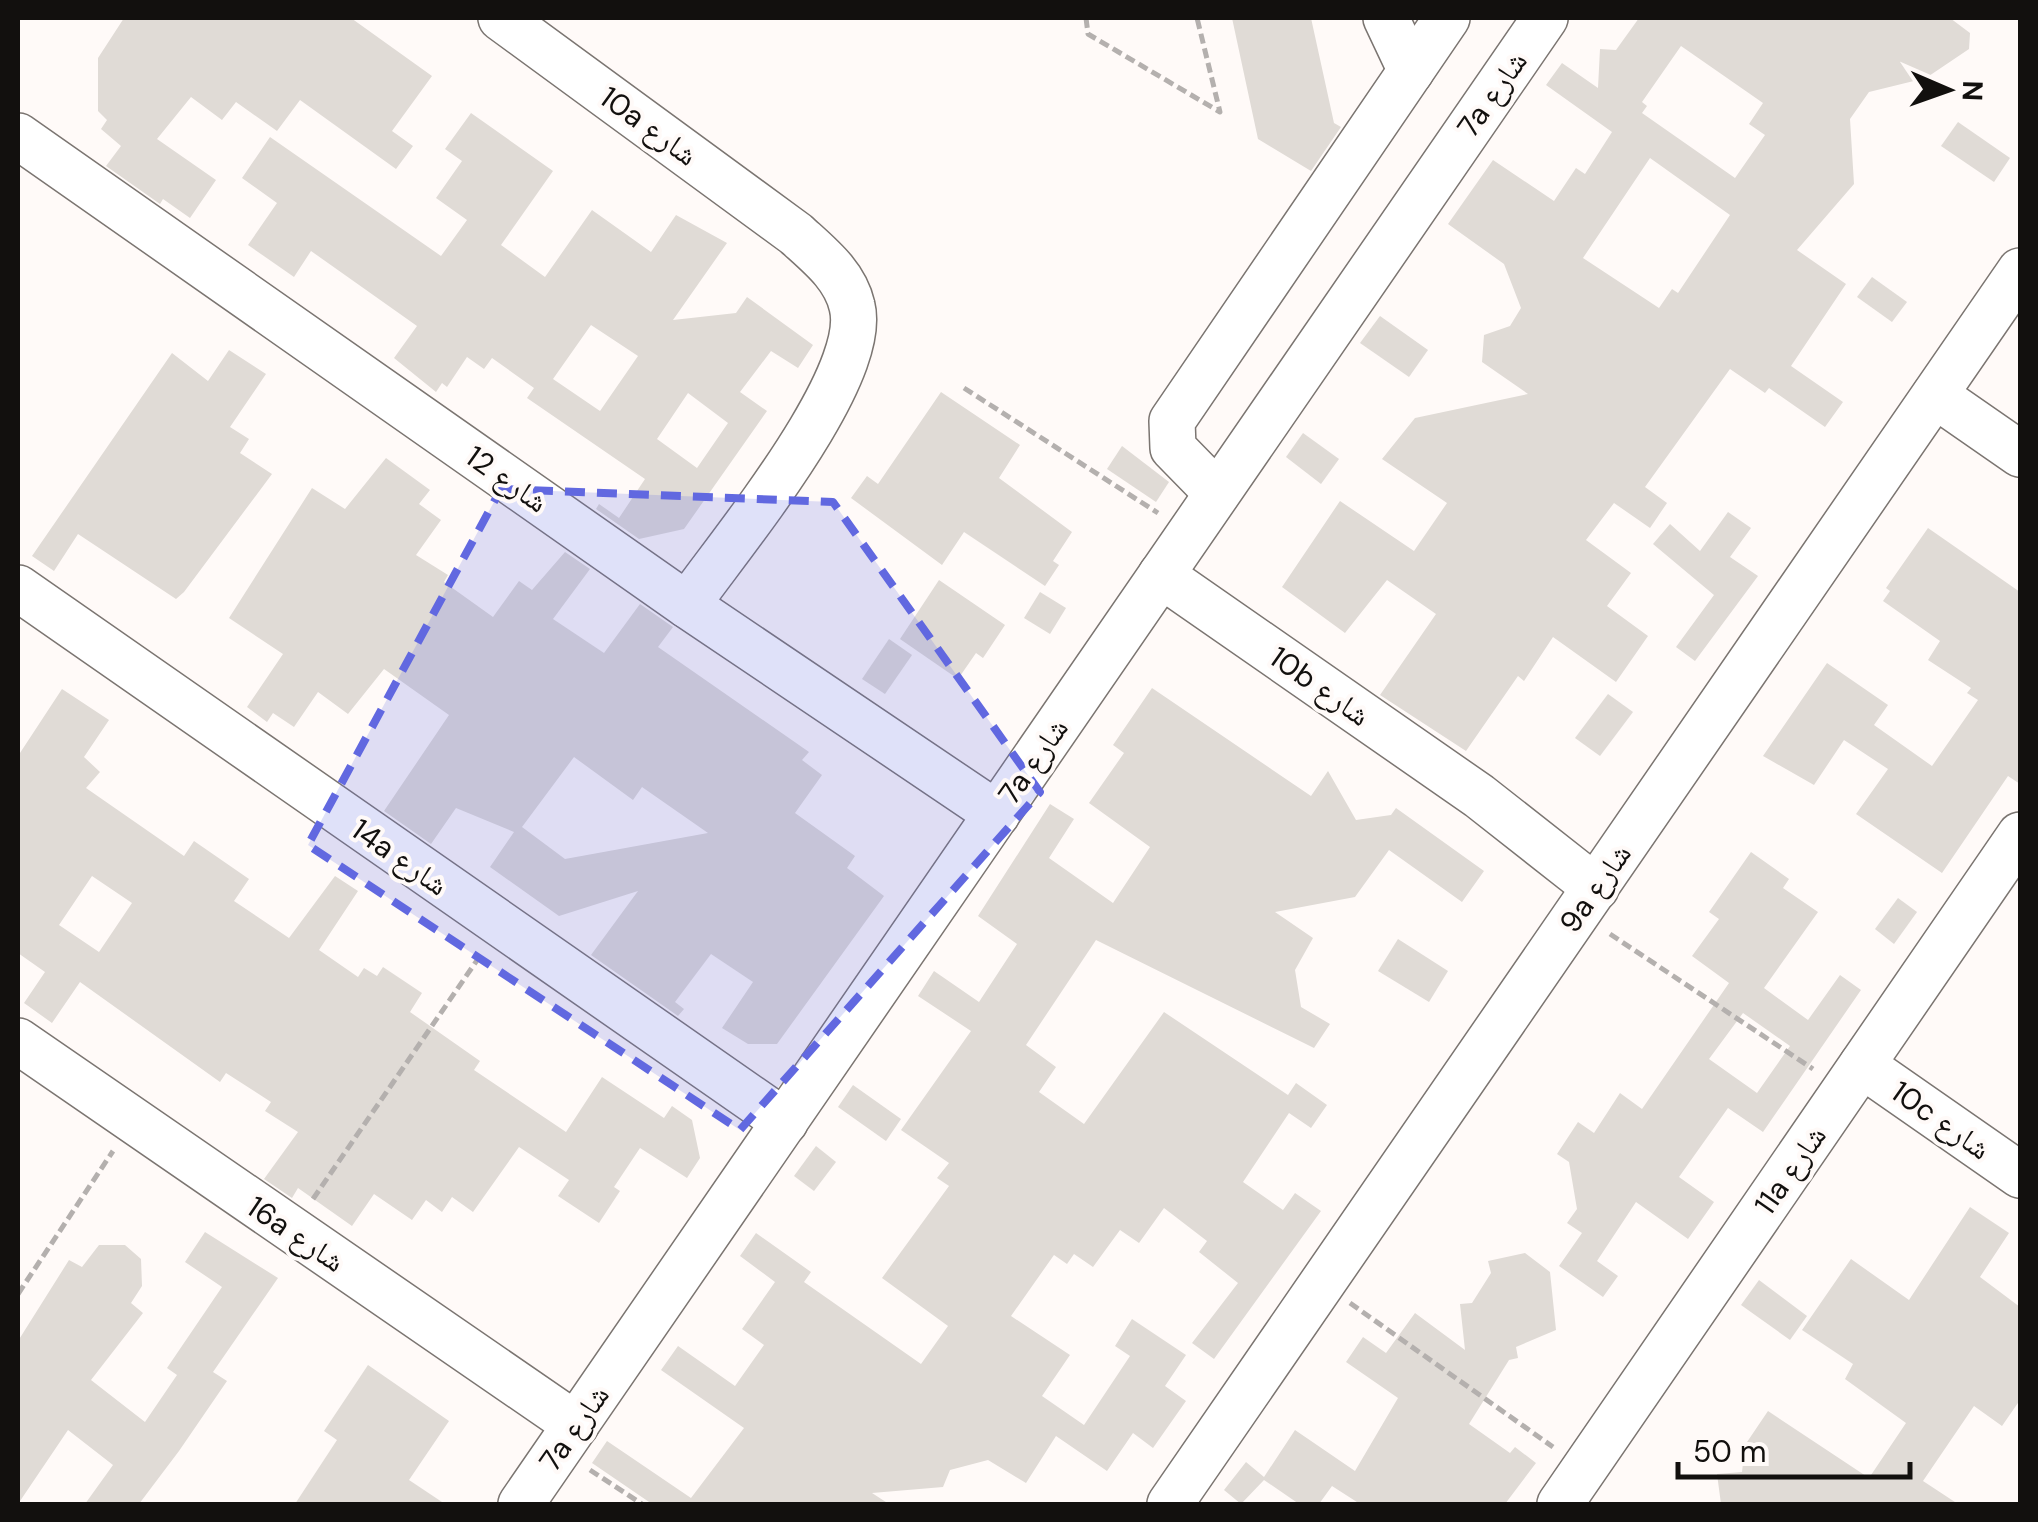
<svg xmlns="http://www.w3.org/2000/svg" width="2038" height="1522" font-family="'DM Sans','Noto Naskh Arabic',sans-serif">
<style>
.building{fill:#e0dbd6;fill-rule:evenodd}
.lines{fill:none;stroke-linecap:round;stroke-linejoin:round}
.minor-casing{stroke:#7b7571;stroke-width:48}
.path{stroke:#b4b0ae;stroke-width:5;stroke-dasharray:10 5;stroke-linecap:butt}
.minor{stroke:#fff;stroke-width:45}
.marked{fill:#6168e0;fill-opacity:0.2;stroke:#6168e0;stroke-width:8;stroke-dasharray:20 12;stroke-linejoin:round}
.labels{text-anchor:middle;dominant-baseline:central;stroke-width:8;stroke-linejoin:round;paint-order:stroke}
.street-label{font-size:30px;fill:#12100e;stroke:#fffaf8}
</style>
<rect width="100%" height="100%" fill="#fffaf8"/>
<g class="building">
<path d="M124 18H351L432 76 392 131 413 146 396 169 300 100 277 131 236 102 222 120 191 97 157 139 216 180 190 218 163 199 160 204 106 166 121 146 101 129 107 120 98 111V58Z"/>
<path d="M1232 18H1311L1334 123 1341 127 1311 171 1258 139Z"/>
<path d="M1639 18H1950L1970 33 1969 49 1926 78 1869 92 1850 119 1854 184 1797 250 1846 284 1791 366 1843 402 1825 427 1769 388 1765 393 1730 369 1645 487 1667 503 1650 528 1614 503 1586 540 1631 573 1607 606 1648 636 1616 682 1553 637 1524 681 1518 676 1466 751 1380 695 1436 614 1387 580 1345 633 1282 587 1340 501 1414 551 1447 503 1382 459 1415 418 1528 394 1482 362 1484 335 1510 326 1521 308 1504 264 1448 224 1493 160 1554 201 1576 168 1585 174 1612 132 1546 85 1562 63 1598 88 1600 49 1616 50ZM1681 46 1763 103 1749 124 1765 135 1735 178 1642 113 1647 106 1642 102ZM1650 158 1730 215 1678 293 1672 289 1659 308 1583 258Z"/>
<path d="M471 113 553 171 501 245 545 277 592 210 651 252 676 215 727 243 673 320 736 313 747 297 813 345 798 368 771 351 740 392 767 411 684 529 639 539 596 509 599 504 619 518 645 479 527 398 534 388 492 358 484 369 467 357 447 387 442 383 436 392 394 358 417 326 311 251 294 277 248 245 277 203 242 178 270 137 441 256 467 220 436 198 462 161 445 149ZM591 325 638 356 600 411 553 379ZM688 393 728 423 697 468 657 439Z"/>
<path d="M1958 122 2010 158 1994 182 1941 146Z"/>
<path d="M1872 277 1907 302 1892 322 1857 297Z"/>
<path d="M1380 316 1428 350 1409 377 1360 343Z"/>
<path d="M229 350 266 374 230 427 249 439 240 453 272 474 184 592 176 599 78 534 54 571 32 556 172 353 208 381Z"/>
<path d="M941 392 1020 445 999 478 1072 532 1053 561 1059 565 1045 586 964 532 942 565 851 498 867 476 878 484Z"/>
<path d="M1303 433 1339 459 1321 484 1286 457Z"/>
<path d="M1122 446 1169 482 1156 502 1107 469Z"/>
<path d="M386 458 430 490 419 504 441 520 416 555 448 575 444 582 493 617 519 581 532 590 565 552 590 569 553 619 604 653 640 604 673 627 658 647 809 752 802 760 822 775 795 813 855 856 847 868 884 896 777 1044H748L722 1028 753 982 711 954 675 1002 684 1009 678 1016 591 955 638 891 559 916 490 867 514 832 456 808 431 844 384 811 449 715 384 669 348 714 318 692 294 727 273 713 267 722 247 707 283 654 229 618 312 488 345 509ZM574 757 633 800 642 787 708 833 565 859 522 827Z"/>
<path d="M1728 512 1751 528 1730 557 1758 576 1695 661 1676 647 1714 595 1653 544 1670 524 1700 551Z"/>
<path d="M1928 528 2020 592V784L2008 776 1942 873 1856 814 1888 769 1844 740 1814 785 1763 756 1827 663 1888 705 1874 725 1932 766 1978 700 1967 693 1971 688 1928 660 1940 641 1883 601 1890 591 1886 588Z"/>
<path d="M939 580 1005 625 983 658 976 653 958 679 900 639Z"/>
<path d="M1040 592 1066 608 1050 634 1024 618Z"/>
<path d="M889 639 912 655 885 694 862 679Z"/>
<path d="M1152 688 1311 796 1328 771 1356 820 1391 815 1396 808 1484 871 1462 902 1389 850 1355 897 1275 912 1313 938 1295 970 1301 1007 1330 1024 1314 1048 1096 940 1026 1045 1056 1067 1039 1092 1084 1124 1164 1012 1288 1095 1296 1083 1327 1105 1311 1128 1289 1113 1243 1182 1283 1210 1295 1193 1321 1211 1214 1359 1192 1343 1238 1283 1199 1252 1207 1241 1164 1208 1139 1243 1120 1230 1093 1267 1074 1254 1067 1264 1054 1255 1011 1316 1070 1355 1042 1396 1084 1425 1130 1356 1115 1346 1132 1319 1186 1355 1165 1386 1186 1401 1153 1448 1133 1433 1107 1471 1056 1436 1026 1483 988 1460 950 1470 943 1487 872 1493 889 1504H652L592 1463 607 1441 691 1498 744 1428 661 1370 678 1346 735 1386 764 1345 742 1329 775 1282 740 1256 756 1233 811 1272 804 1282 921 1364 948 1326 882 1278 949 1186 937 1178 949 1163 901 1130 971 1031 918 996 934 971 979 1002 1017 944 978 916 1050 804 1074 819 1049 858 1113 903 1150 847 1089 803 1124 753 1113 745Z"/>
<path d="M62 689 109 720 84 757 100 772 86 788 184 856 194 841 249 879 234 901 289 938 335 876 358 891 319 950 358 977 364 968 377 976 383 967 422 993 410 1012 480 1061 474 1070 566 1132 602 1077 664 1118 672 1106 692 1120 700 1158 687 1178 640 1148 614 1187 620 1191 599 1223 558 1196 569 1180 519 1147 473 1212 452 1197 442 1212 426 1200 412 1220 374 1194 352 1226 298 1188 292 1198 264 1179 298 1132 265 1111 271 1102 226 1073 220 1082 80 982 52 1023 24 1003 45 972 18 953V756ZM92 876 132 903 99 952 59 925Z"/>
<path d="M1608 694 1633 712 1600 756 1575 738Z"/>
<path d="M1751 852 1789 879 1783 888 1818 912 1764 988 1808 1020 1840 975 1861 990 1763 1132 1728 1108 1679 1177 1714 1202 1688 1239 1636 1202 1597 1261 1618 1276 1603 1297 1559 1266 1582 1233 1567 1223 1577 1209 1569 1162 1557 1154 1578 1122 1594 1133 1620 1093 1642 1109 1729 983 1692 956 1719 919 1709 912ZM1743 1013 1790 1046 1757 1093 1709 1059Z"/>
<path d="M1898 898 1917 912 1894 944 1875 929Z"/>
<path d="M1398 939 1448 971 1429 1002 1378 971Z"/>
<path d="M853 1085 901 1119 886 1141 838 1107Z"/>
<path d="M816 1146 836 1162 814 1191 794 1176Z"/>
<path d="M1970 1207 2009 1233 1980 1277 2020 1307V1400L2002 1426 1974 1406 1923 1481 1958 1504H1721L1717 1474 1742 1472 1745 1445 1768 1411 1869 1478 1906 1423 1845 1379 1853 1364 1802 1330 1851 1259 1909 1300Z"/>
<path d="M205 1232 278 1278 213 1372 227 1381 179 1451 139 1504H85L113 1465 68 1430 18 1504V1341L69 1260 82 1267 99 1245H125L141 1259 142 1286 131 1303 143 1313 91 1380 145 1422 177 1375 167 1368 222 1287 185 1262Z"/>
<path d="M1525 1253 1550 1272 1556 1330 1516 1347 1518 1358 1509 1360 1469 1424 1510 1453 1515 1447 1536 1463 1505 1504H1360L1332 1486 1319 1504H1299L1264 1480 1241 1504 1224 1490 1246 1462 1264 1477 1295 1430 1355 1471 1398 1398 1346 1362 1363 1337 1386 1353 1415 1313 1465 1350 1460 1304 1472 1303 1491 1273 1488 1261Z"/>
<path d="M1759 1280 1807 1316 1790 1340 1741 1305Z"/>
<path d="M368 1365 449 1421 409 1480 445 1504H295L337 1440 324 1431Z"/>
</g>
<g class="lines">
<g class="minor-casing">
<g id="minor">
<path d="M501 18 796 234C819 255 845 275 852 306 870 377 730 544 687 605"/>
<path d="M1386 18 1411 71"/>
<path d="M18 136 687 605 997 814"/>
<path d="M1935 395 2020 454"/>
<path d="M1217 493 1173 448 1172 421 1447 18"/>
<path d="M1161 575 1479 796 1596 888"/>
<path d="M18 588 785 1122"/>
<path d="M18 1041 576 1425"/>
<path d="M1862 1065 2020 1175"/>
<path d="M521 1504 1545 18"/>
<path d="M1170 1504 2020 271"/>
<path d="M1560 1504 2020 835"/>
</g>
</g>
<g class="path">
<path d="M1086 18 1088 34 1220 112 1197 18"/>
<path d="M964 388 1158 513"/>
<path d="M1610 934 1813 1069"/>
<path d="M313 1199 482 953"/>
<path d="M18 1294 113 1151"/>
<path d="M1350 1303 1553 1447"/>
<path d="M590 1470 642 1504"/>
</g>
<use href="#minor" class="minor"/>
</g>
<path class="marked" d="M501 489 833 502 1040 792 740 1130 308 845Z"/>
<g class="labels">
<g class="street-label">
<text transform="translate(1492 94) rotate(-55)">7a شارع</text>
<text transform="translate(649 126) rotate(36)">10a شارع</text>
<text transform="translate(507 479) rotate(35)">شارع 12</text>
<text transform="translate(1320 686) rotate(35)">10b شارع</text>
<text transform="translate(1033 761) rotate(-55)">7a شارع</text>
<text transform="translate(400 857) rotate(35)">14a شارع</text>
<text transform="translate(1595 888) rotate(-55)">9a شارع</text>
<text transform="translate(1941 1120) rotate(35)">10c شارع</text>
<text transform="translate(1790 1170) rotate(-55)">11a شارع</text>
<text transform="translate(296 1234) rotate(34)">16a شارع</text>
<text transform="translate(574 1428) rotate(-55)">7a شارع</text>
</g>
</g>
<rect width="2038" height="1522" fill="none" stroke="#12100e" stroke-width="40"/>
<g transform="translate(1948 90) rotate(92)" stroke="#fffaf8" stroke-width="8" paint-order="stroke">
<path d="M0-8L18 38L0 25L-18 38Z" fill="#12100e"/>
<text y="-15" font-size="28" font-weight="bold" text-anchor="middle" fill="#12100e">N</text>
</g>
<path d="M1678 1462v15h232v-15" fill="none" stroke="#12100e" stroke-width="5"/>
<text x="1693" y="1462" font-size="30" fill="#12100e" stroke="#fffaf8" stroke-width="8" paint-order="stroke">50 m</text>
</svg>
